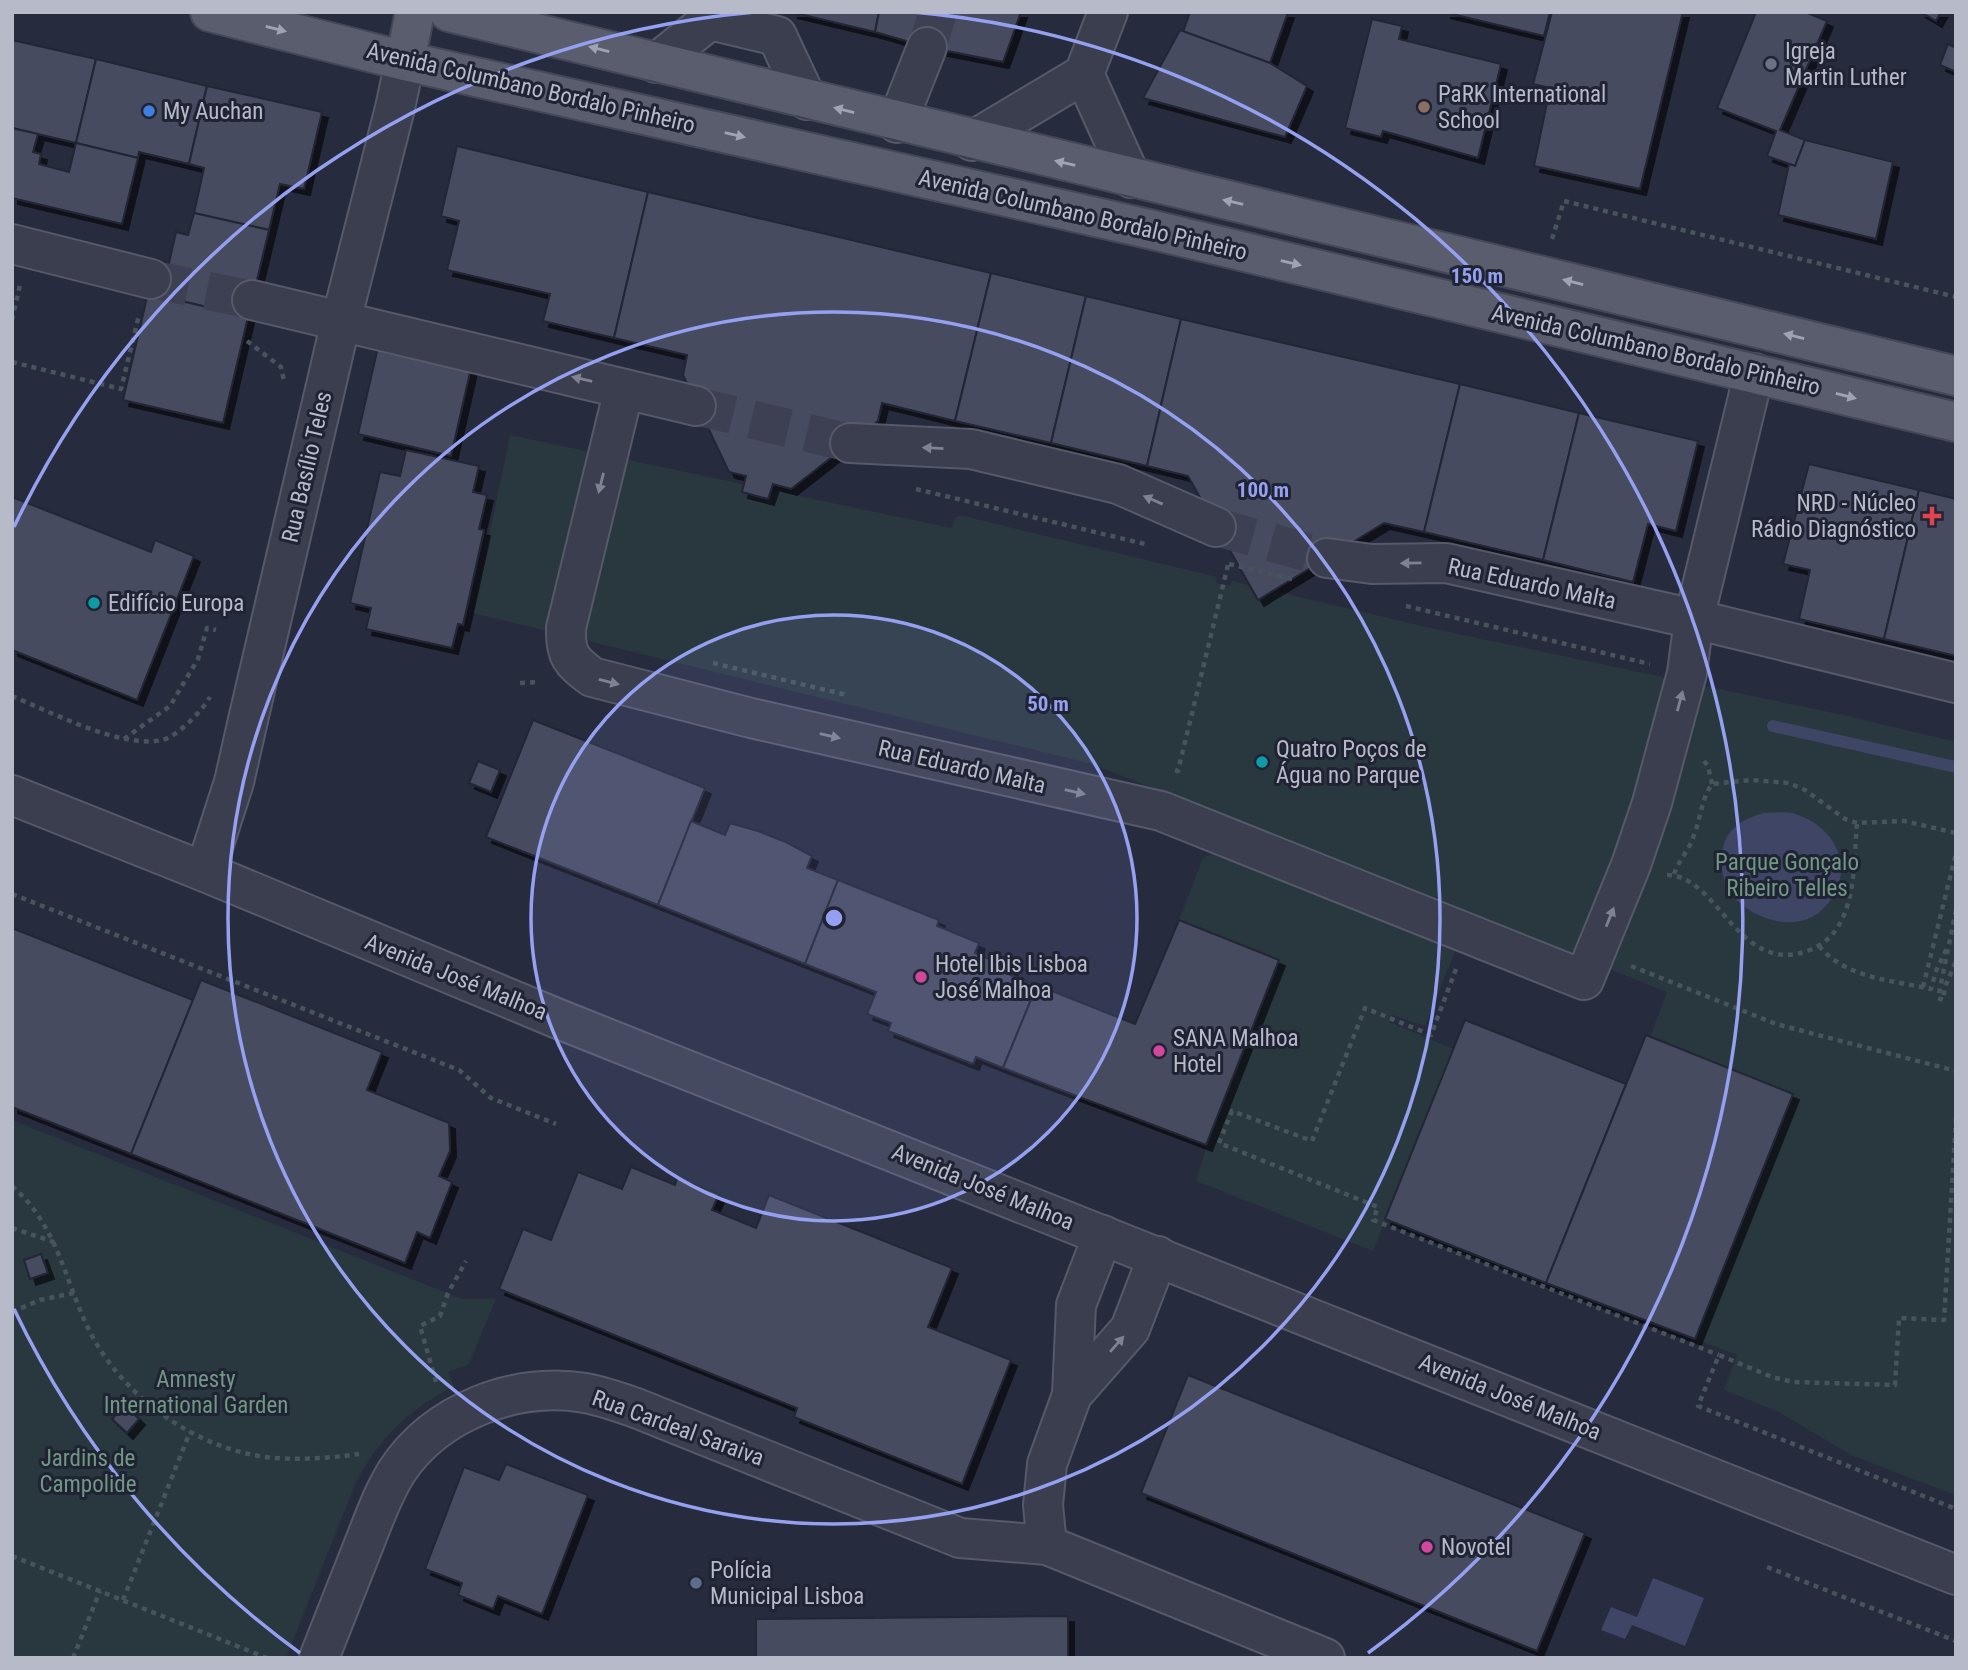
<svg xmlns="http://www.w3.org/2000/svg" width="1968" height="1670" font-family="'Roboto Condensed',sans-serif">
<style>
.green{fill:#29373f}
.water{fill:#3e4565}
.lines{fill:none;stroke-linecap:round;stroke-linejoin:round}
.stream{stroke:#3e4565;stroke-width:12}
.building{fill:#464b60;stroke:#222535;stroke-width:2;filter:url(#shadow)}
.minor-tunnel{stroke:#3d4053;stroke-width:38;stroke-dasharray:38 19;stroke-linecap:butt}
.minor-casing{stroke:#565969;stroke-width:42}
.major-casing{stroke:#444757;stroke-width:42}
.path{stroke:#47545c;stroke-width:4.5;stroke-dasharray:5 5;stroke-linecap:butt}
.minor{stroke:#3b3e4e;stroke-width:38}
.major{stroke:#595d6e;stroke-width:38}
.minor-bridge-casing{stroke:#565969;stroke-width:42;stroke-linecap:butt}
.minor-bridge{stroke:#3b3e4e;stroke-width:38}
.oneway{fill:#a0a3b2}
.oneway2{fill:#7f8292}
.ring{fill:none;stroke:#95a1f0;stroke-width:3.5}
.worship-dot{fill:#6b7280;stroke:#202333;stroke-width:2.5}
.education-dot{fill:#8d6e63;stroke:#202333;stroke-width:2.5}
.shop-dot{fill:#3f7fe0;stroke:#202333;stroke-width:2.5}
.health-dot{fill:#e0444e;stroke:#202333;stroke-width:2.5}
.culture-dot{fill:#0f9aa8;stroke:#202333;stroke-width:2.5}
.hotel-dot{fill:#d1479c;stroke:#202333;stroke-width:2.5}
.service-dot{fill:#5c6f8a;stroke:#202333;stroke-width:2.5}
.labels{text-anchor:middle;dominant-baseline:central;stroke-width:6;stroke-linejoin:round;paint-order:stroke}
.poi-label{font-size:23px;fill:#b7bac9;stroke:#202333;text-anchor:start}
.street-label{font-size:23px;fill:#b7bac9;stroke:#202333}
.park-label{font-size:23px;fill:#709883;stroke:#202333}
.centre{fill:#95a1f0;stroke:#202333;stroke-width:3.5}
.ring-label{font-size:21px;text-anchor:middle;font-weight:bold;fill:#95a1f0;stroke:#202333;stroke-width:6;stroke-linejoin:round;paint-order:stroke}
</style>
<defs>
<filter id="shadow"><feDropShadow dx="6" dy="6" stdDeviation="0" flood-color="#0009"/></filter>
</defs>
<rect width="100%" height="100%" fill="#272b3e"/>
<g class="green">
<path d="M510 435 951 528 956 517 963 516 1217 577 1216 583 1230 586 1232 581 1435 629 1848 716 1956 742 1955 1495 1851 1455 1777 1411 1724 1390 1737 1355 1695 1339 1793 1095 1650 1037 1667 992 1092 764 473 613Z"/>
<path d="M1215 853 1456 949 1425 1026 1392 1015 1389 1022 1454 1049 1373 1251 1196 1181 1211 1131 1279 960 1179 920 1203 858Z"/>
<path d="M12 1120 462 1299H496L469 1364 448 1372 454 1386C408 1411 381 1436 356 1482L286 1658H12Z"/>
</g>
<g class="water">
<path d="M1763 813C1773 813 1786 811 1795 814 1839 827 1858 875 1823 909 1798 934 1753 920 1733 896 1719 880 1717 847 1731 831 1740 821 1751 817 1763 813Z"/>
<path d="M1653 1578 1704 1598 1685 1646 1632 1625 1625 1639 1601 1630 1611 1607 1637 1617Z"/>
</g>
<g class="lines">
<path class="stream" d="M1773 726 1956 767"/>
</g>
<g class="building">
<path d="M791 12H879L875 32Z"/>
<path d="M879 12H1021L1003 62 927 47 875 32Z"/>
<path d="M1190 12H1288L1270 63 1183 32Z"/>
<path d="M1444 12H1550L1544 36Z"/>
<path d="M1552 12H1683L1640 189 1534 166 1550 88 1533 84Z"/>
<path d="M1756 12H1805L1827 21 1780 130 1805 140 1795 166 1767 156 1776 131 1717 108Z"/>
<path d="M1921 12H1941L1936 21Z"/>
<path d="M1372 19 1402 26 1399 39 1501 64 1478 158 1383 131 1381 137 1345 128Z"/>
<path d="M1180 30 1270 63 1307 86 1285 137 1143 98Z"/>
<path d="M12 40 96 59 76 143 12 128Z"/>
<path d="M1948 44 1956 48V72L1940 65Z"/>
<path d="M96 59 207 86 189 164 139 152 138 158 76 143Z"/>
<path d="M207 86 322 112 304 189 280 184 269 230 194 213 204 168 189 164Z"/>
<path d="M12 128 38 134 33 152 41 154 39 164 69 172 76 143 138 158 122 224 12 198Z"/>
<path d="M1805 140 1893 162 1876 239 1778 215 1789 164 1795 166Z"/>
<path d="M457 146 648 192 614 338 543 321 550 294 447 270 459 221 441 216Z"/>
<path d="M648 192 991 273 955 421 882 403 878 421 791 489 773 484 768 499 742 492 746 476 729 472 683 375 687 355 614 338Z"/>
<path d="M194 213 269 230 248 317 148 293 156 260 169 263 176 232 188 235Z"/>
<path d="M991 273 1086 296 1051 443 955 421Z"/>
<path d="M148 293 248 317 223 423 123 400Z"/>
<path d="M1086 296 1181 319 1147 466 1051 443Z"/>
<path d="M1181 319 1460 384 1424 532 1384 523 1258 600 1188 476 1147 466Z"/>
<path d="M378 347 471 368 451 456 358 434Z"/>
<path d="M1460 384 1579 413 1543 560 1424 532Z"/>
<path d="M1579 413 1698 441 1676 531 1648 524 1633 582 1543 560Z"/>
<path d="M406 450 479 466 473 492 487 495 479 529 484 530 463 625 458 624 452 648 366 629 371 608 350 603 380 472 400 476Z"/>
<path d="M1809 464 1919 490 1884 639 1799 619 1810 570 1783 564Z"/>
<path d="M1919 490 1956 499V656L1884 639Z"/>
<path d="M12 497 151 552 155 540 194 556 137 700 12 650Z"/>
<path d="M533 720 705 788 658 905 486 837Z"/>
<path d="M478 761 500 770 491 792 469 783Z"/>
<path d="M691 821 725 835 730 823 758 831 786 842 812 856 807 868 838 880 805 964 658 905Z"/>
<path d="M838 880 939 920 937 926 979 943 975 953 1012 969 1010 975 1037 985 1003 1068 976 1057 973 1064 888 1031 891 1023 867 1014 876 992 805 964Z"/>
<path d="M1179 920 1279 960 1206 1145 1003 1068 1037 985 1135 1024Z"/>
<path d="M12 928 193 1000 131 1154 12 1107Z"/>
<path d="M201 980 382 1052 367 1090 449 1123 450 1151 439 1176 452 1182 430 1238 417 1232 405 1263 131 1154Z"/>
<path d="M1465 1020 1626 1084 1546 1283 1385 1219Z"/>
<path d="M1646 1035 1793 1094 1695 1339 1546 1283Z"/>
<path d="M631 1167 675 1185 677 1178 719 1194 712 1210 756 1228 769 1195 952 1268 928 1327 1011 1360 962 1484 794 1417 797 1408 499 1289 523 1229 551 1240 578 1172 622 1189Z"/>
<path d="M41 1254 48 1273 30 1279 24 1260Z"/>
<path d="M1188 1375 1585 1533 1537 1651 1141 1493Z"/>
<path d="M125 1405 139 1419 127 1433 112 1419Z"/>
<path d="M506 1464 588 1495 542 1614 498 1596 493 1609 458 1595 462 1583 425 1569 464 1467 499 1480Z"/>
<path d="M1068 1616V1658H756V1619Z"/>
</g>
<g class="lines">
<g class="minor-tunnel">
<path d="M927 47 938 12"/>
<path d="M151 279 252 300"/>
<path d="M696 406 850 443"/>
<path d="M1216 527 1327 558"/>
</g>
<g class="minor-casing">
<g id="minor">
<path d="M656 63 710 20 777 36 807 100"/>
<path d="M1084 74 1131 178"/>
<path d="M897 123 927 47"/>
<path d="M972 141 1084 74 1108 12"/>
<path d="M12 244 151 279"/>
<path d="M252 300 696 406"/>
<path d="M624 389 566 628C565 656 572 662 592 677L751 718 1161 811 1584 980 1631 865 1652 803 1687 673 1694 619 1754 373"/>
<path d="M850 443 971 449 1118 484 1216 527"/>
<path d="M1327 558 1372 564 1446 563 1694 619 1956 683"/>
<path d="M276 600 341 321 395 108 405 61"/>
<path d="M12 795 205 872 556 1018 1956 1575"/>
<path d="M205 872 234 782 248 720"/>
<path d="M1072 1395 1130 1329 1158 1256"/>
<path d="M1047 1545 1043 1505 1047 1464 1072 1395 1076 1305 1103 1235"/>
<path d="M319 1658C334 1620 349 1582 364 1544 374 1519 383 1493 397 1471 436 1412 516 1381 585 1393 602 1396 619 1402 636 1408L960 1538 1047 1545 1325 1658"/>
</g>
</g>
<g class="major-casing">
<g id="major">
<path d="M210 12 405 61 1153 230 1956 422"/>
<path d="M449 12C950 137 1454 253 1956 376"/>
<path d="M405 61 415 12"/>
</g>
</g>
<g class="path">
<path d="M1552 239 1564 201 1956 297"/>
<path d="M12 320 20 285"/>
<path d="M247 341 281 367 284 381"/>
<path d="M12 362 121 389 139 315"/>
<path d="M916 489 1149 545"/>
<path d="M1229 564 1292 579"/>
<path d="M1406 606 1650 664"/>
<path d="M713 663 847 695"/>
<path d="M520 683 540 682"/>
<path d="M12 696C51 712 121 749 162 740 177 737 202 711 210 697"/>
<path d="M124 739 170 706 198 659 207 628 216 630"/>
<path d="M1704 761 1708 766 1712 784"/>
<path d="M1175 770 1178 771 1228 565"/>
<path d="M1674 874C1679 860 1690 849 1694 835 1701 817 1701 800 1712 784L1751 780 1789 783 1805 790 1845 819 1857 823 1904 821 1956 833"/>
<path d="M1667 875C1719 875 1738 978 1810 950 1858 931 1853 866 1857 823"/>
<path d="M12 894 459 1070 491 1098 556 1124"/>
<path d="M1956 910 1938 998 1943 1000 1945 987 1956 961"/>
<path d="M1819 946C1847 979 1892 980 1931 989L1936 971 1947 948"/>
<path d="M1631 966 1776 1024 1956 1071"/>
<path d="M1456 969 1431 1035 1365 1008 1312 1141 1232 1111 1219 1143 1378 1207 1373 1220 1719 1355"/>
<path d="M1923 987 1956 853"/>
<path d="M1956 1118 1944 1320 1899 1318 1895 1385 1793 1382 1772 1377 1719 1355 1698 1406 1956 1509"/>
<path d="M12 1186C58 1226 64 1279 89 1330 123 1398 198 1451 274 1458 303 1460 330 1458 359 1454"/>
<path d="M12 1228 54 1242"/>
<path d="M12 1312 40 1300 74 1293"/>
<path d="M436 1382 420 1326 440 1316 448 1293 466 1261"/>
<path d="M12 1556 267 1658"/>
<path d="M1767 1567 1956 1641"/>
<path d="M123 1600 190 1432"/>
<path d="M73 1658 100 1591"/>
</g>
<use href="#minor" class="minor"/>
<use href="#major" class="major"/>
<g class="minor-bridge-casing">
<path id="minor-bridge" d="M248 720 276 600"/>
</g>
<use href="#minor-bridge" class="minor-bridge"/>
</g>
<defs><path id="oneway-solid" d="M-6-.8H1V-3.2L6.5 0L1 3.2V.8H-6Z" transform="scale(1.75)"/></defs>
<g class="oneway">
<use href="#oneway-solid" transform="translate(276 29) rotate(14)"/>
<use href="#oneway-solid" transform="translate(599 49) rotate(-166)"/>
<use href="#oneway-solid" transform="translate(844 110) rotate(-166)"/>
<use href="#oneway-solid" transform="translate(735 135) rotate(13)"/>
<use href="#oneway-solid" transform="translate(1065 163) rotate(-167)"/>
<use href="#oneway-solid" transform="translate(1233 202) rotate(-167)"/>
<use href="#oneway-solid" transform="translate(1291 263) rotate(13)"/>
<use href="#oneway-solid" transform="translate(1573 282) rotate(-166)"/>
<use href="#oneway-solid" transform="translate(1794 336) rotate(-166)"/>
<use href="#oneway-solid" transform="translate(1846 396) rotate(14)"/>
</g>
<g class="oneway2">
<use href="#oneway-solid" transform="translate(582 379) rotate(-167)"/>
<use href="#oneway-solid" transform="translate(933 448) rotate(-177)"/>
<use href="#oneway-solid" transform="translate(601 483) rotate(104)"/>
<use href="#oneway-solid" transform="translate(1153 500) rotate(-157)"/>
<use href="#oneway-solid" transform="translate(1411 563) rotate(179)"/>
<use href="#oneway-solid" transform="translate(609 682) rotate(14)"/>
<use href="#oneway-solid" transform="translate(1680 701) rotate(-75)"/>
<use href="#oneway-solid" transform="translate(830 736) rotate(13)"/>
<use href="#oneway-solid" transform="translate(1075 792) rotate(13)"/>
<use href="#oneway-solid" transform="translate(1610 917) rotate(-68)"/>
<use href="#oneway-solid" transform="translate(1117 1344) rotate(-49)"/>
</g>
<circle cx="834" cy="918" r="303" fill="#95a1f0" fill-opacity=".12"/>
<g class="ring">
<circle cx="834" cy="918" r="303"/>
<circle cx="834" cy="918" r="606"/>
<path d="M300 1653A909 909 0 0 1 14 1309M14 527A909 909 0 0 1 755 12M913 12A909 909 0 0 1 1368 1653"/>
</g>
<circle class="worship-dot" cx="1771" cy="64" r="7"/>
<circle class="education-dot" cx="1424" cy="107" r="7"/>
<circle class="shop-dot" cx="149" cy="111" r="7"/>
<path class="health-dot" d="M1928.5 505.5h7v7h7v7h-7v7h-7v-7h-7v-7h7z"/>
<g class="culture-dot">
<circle cx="94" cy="603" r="7"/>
<circle cx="1262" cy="762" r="7"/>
</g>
<g class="hotel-dot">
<circle cx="921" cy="977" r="7"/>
<circle cx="1159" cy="1051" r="7"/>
<circle cx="1427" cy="1547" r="7"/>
</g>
<circle class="service-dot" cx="696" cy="1583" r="7"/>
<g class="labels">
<g class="poi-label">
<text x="1785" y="51">Igreja<tspan x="1785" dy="26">Martin Luther</tspan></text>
<text x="1438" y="94">PaRK International<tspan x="1438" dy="26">School</tspan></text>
<text x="163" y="111">My Auchan</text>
<text x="1916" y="503" text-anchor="end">NRD - Núcleo<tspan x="1916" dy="26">Rádio Diagnóstico</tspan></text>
<text x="108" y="603">Edifício Europa</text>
<text x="1276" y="749">Quatro Poços de<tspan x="1276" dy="26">Água no Parque</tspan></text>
<text x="935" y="964">Hotel Ibis Lisboa<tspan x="935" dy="26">José Malhoa</tspan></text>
<text x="1173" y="1038">SANA Malhoa<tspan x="1173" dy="26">Hotel</tspan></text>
<text x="1441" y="1547">Novotel</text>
<text x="710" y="1570">Polícia<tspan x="710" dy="26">Municipal Lisboa</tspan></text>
</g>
<g class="street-label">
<text transform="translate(531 88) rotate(13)">Avenida Columbano Bordalo Pinheiro</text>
<text transform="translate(1083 215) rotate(13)">Avenida Columbano Bordalo Pinheiro</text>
<text transform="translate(1656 350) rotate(13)">Avenida Columbano Bordalo Pinheiro</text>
<text transform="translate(307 467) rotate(-77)">Rua Basílio Teles</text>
<text transform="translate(1532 584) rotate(12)">Rua Eduardo Malta</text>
<text transform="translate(962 767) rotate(13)">Rua Eduardo Malta</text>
<text transform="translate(456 977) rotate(22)">Avenida José Malhoa</text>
<text transform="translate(983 1187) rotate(22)">Avenida José Malhoa</text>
<text transform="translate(1510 1397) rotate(22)">Avenida José Malhoa</text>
<text transform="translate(678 1428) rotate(20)">Rua Cardeal Saraiva</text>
</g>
<g class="park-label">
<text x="1787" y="862">Parque Gonçalo<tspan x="1787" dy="26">Ribeiro Telles</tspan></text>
<text x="196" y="1379">Amnesty<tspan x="196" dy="26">International Garden</tspan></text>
<text x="88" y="1458">Jardins de<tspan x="88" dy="26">Campolide</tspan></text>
</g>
</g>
<circle cx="834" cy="918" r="10" class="centre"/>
<g class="ring-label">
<text x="1477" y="283">150 m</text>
<text x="1263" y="497">100 m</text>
<text x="1048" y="711">50 m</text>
</g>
<rect width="1968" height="1670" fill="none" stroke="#b7bac9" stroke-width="28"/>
</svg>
